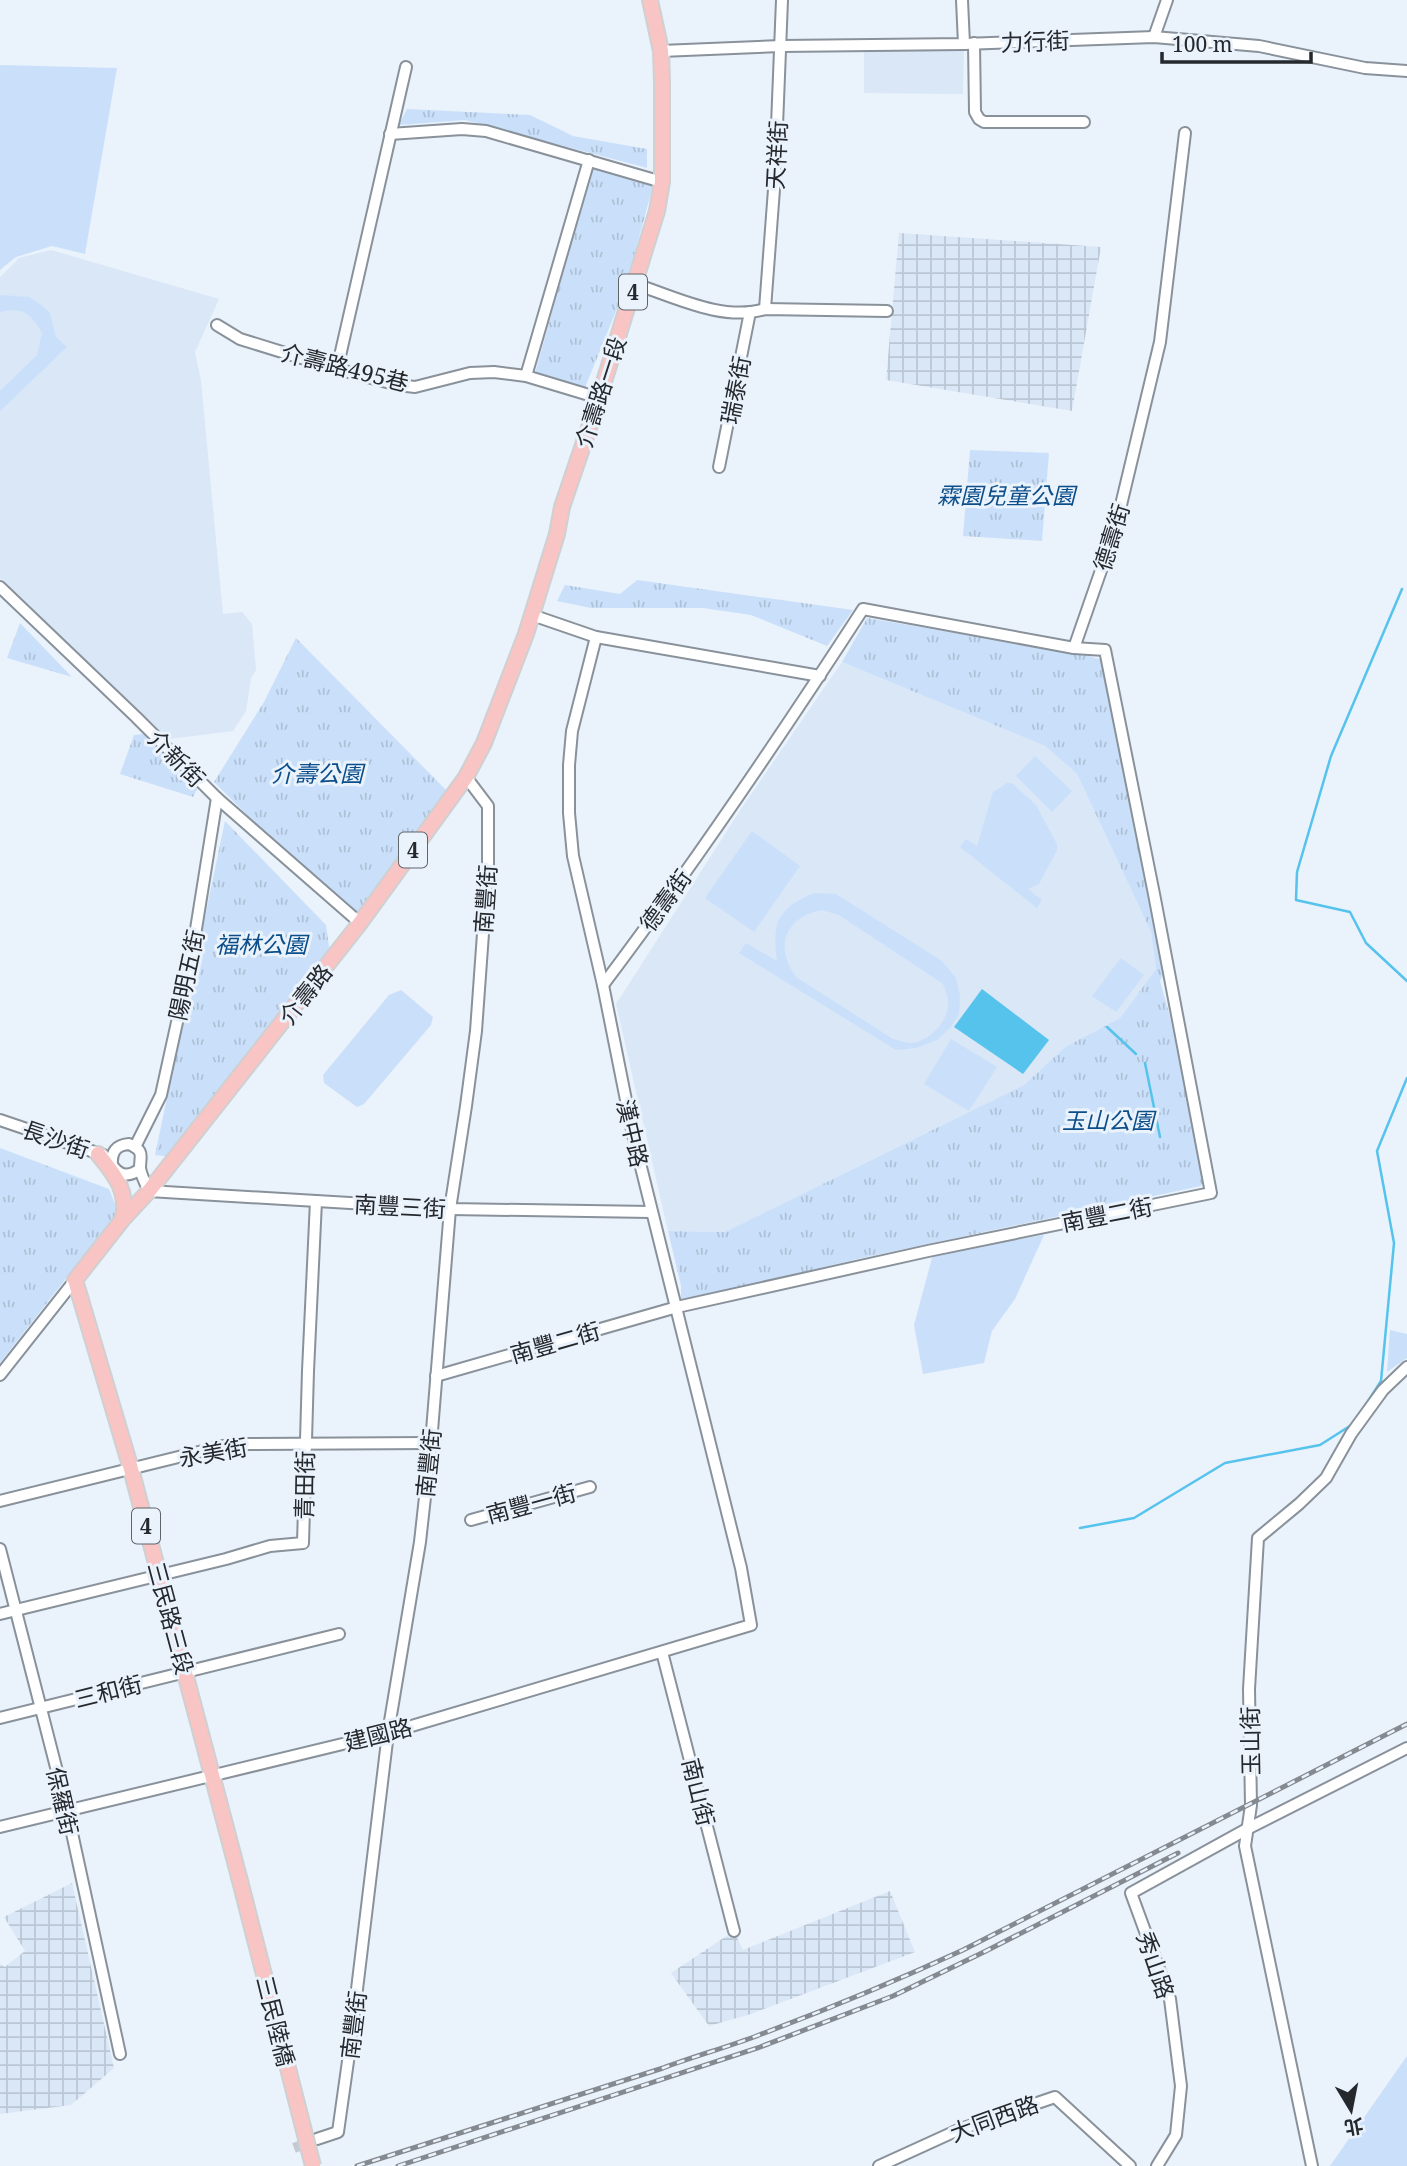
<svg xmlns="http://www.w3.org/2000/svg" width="1407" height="2166" font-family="'Noto Serif','Noto Sans TC',serif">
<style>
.built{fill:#d9e7f7}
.industrial{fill:url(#industrial-grid)}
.green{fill:#cae0fa;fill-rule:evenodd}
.park{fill:url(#park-tufts)}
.water{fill:#55c3eb}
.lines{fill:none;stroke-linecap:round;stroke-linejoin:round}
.stream{stroke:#55c3eb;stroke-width:2.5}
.minor-tunnel{stroke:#c3cad2;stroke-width:10;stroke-dasharray:10 5;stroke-linecap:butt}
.minor-casing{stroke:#89919a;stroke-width:14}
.major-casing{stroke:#cfd0d1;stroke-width:18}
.minor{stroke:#fff;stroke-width:10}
.major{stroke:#f9c4c4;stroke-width:14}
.rail-casing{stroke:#858a91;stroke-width:5}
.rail{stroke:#eaf2fc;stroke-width:2.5;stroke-dasharray:8;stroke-linecap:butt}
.major-bridge-casing{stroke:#cfd0d1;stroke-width:18;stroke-linecap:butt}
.major-bridge{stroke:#f9c4c4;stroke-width:14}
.labels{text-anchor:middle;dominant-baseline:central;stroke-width:6;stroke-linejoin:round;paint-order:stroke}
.shield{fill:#eaf2fc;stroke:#60656a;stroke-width:2}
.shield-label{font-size:21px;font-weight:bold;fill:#25282c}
.street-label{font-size:23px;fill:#25282c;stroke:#eaf2fc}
.park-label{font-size:23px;font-style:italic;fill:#0b4e89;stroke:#eaf2fc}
</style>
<defs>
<pattern id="industrial-grid" width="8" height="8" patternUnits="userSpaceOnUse" patternTransform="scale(1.75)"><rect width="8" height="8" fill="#d9e7f7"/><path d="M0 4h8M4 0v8" fill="none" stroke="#bac6d4"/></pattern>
<pattern id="park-tufts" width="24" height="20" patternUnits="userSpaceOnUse" patternTransform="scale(1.75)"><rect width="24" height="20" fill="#cae0fa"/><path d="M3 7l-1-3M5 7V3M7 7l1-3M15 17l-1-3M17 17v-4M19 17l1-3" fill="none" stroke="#adc0d6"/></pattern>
</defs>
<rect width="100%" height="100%" fill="#eaf2fc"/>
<g class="built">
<path d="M864 49H964L963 94 864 93Z"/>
<path d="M51 250 219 299 195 352 201 381 223 614 242 612 252 624 256 670 251 678 246 711 233 731 169 739 0 578V277L19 258Z"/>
<path d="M842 662 1045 746 1077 774 1151 932 1156 969 1120 1018 1065 1047 1024 1085 725 1232 668 1231 616 1004 741 809Z"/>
</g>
<g class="industrial">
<path d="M899 233 1101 247 1072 411 886 380Z"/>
<path d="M72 1883 114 2068 71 2105 0 2114V1964L5 1967 25 1951 4 1917Z"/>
<path d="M890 1891 915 1952 751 2014 709 2026 671 1973 734 1931 743 1950Z"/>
</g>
<g class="green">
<path d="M0 65 117 68 85 254 52 246 16 257 0 270Z"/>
<path d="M0 295 29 297 41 305 50 313 56 337 67 347 0 411V391L37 355 42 333C31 313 23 307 0 312Z"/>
<path d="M1035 756 1072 791 1052 812 1016 776Z"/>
<path d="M1007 783H1012L1036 805 1057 844V850L1039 884 1028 889 1042 900 1037 908 960 847 966 839 977 846 993 792Z"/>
<path d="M752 831 800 866 754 932 705 898Z"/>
<path d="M814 893 836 894 942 961 956 978 960 996 959 1014 951 1027 937 1040 916 1048 896 1050 739 953 746 943 777 961C772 922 777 909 814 893ZM822 910 839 915 943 984C945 989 947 995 948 1000 950 1020 930 1042 910 1043 905 1043 899 1040 893 1039L796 977C774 947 785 917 822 910Z"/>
<path d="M1121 958 1144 975 1116 1012 1092 996Z"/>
<path d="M401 990 433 1017 431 1025 364 1104 357 1107 324 1083 323 1075 389 995Z"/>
<path d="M951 1039 997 1067 969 1111 924 1084Z"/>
<path d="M1044 1235 1015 1299 992 1331 984 1363 923 1374 914 1325 933 1254Z"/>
<path d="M1390 1330 1407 1334V1358L1387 1372Z"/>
<path d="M1407 2056V2166H1330Z"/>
</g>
<g class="park">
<path d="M407 109 530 115 573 136 647 149V168L465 120 399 125Z"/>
<path d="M592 168 653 186 625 289 584 390 534 377Z"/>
<path d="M970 450 1049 453 1042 541 963 536Z"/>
<path d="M637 580 853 610 827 646 751 615 703 608H591L557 601 565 585 620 594Z"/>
<path d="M867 618 1086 655 1102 660 1165 971 1160 981 1169 1013 1204 1177 1201 1186 862 1258 681 1301V1286L668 1231 725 1232 1024 1085 1065 1047 1120 1018 1156 969 1151 932 1077 774 1045 746 842 662Z"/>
<path d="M20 623 72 677 7 658Z"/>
<path d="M296 638 449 793 355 923 214 782 264 702Z"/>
<path d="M143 734 198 788 193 797 120 774 134 735Z"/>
<path d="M225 821 326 925 330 953 174 1157 155 1155Z"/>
<path d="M0 1148 109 1189 118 1212 0 1363Z"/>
</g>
<path class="water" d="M982 989 1049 1040 1023 1074 954 1027Z"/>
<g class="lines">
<g class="stream">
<path d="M1402 589 1331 756 1297 872 1296 900 1350 912 1366 943 1407 981"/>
<path d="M1107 1027 1136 1054"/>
<path d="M1145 1063 1160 1137"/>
<path d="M1365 1406 1381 1381 1394 1243 1377 1151 1407 1078"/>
<path d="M1080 1528 1134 1518 1225 1463 1320 1445 1353 1424"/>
</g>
<path class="minor-tunnel" d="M294 2148 312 2141"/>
<g class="minor-casing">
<g id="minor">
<path d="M962 0 964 44"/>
<path d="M1154 37 1167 0"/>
<path d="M974 43 975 112 979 119 984 122H1084"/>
<path d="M661 51 781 46 964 44 1154 37 1259 46 1365 68 1407 71"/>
<path d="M390 134 462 129 486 131 662 182"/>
<path d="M635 284C675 297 723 322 765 309L887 311"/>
<path d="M765 309 775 176 782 0"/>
<path d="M217 325 240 339 337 369 398 385 415 387 470 373 494 372 526 376 599 398"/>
<path d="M337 369 406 67"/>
<path d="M526 376 589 160"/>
<path d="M719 467 750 312"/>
<path d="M0 587 136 717 217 798 360 923"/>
<path d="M532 615 596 637 820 676"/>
<path d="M1074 648 1115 530 1160 342 1185 133"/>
<path d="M0 1120 103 1155"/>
<path d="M135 1147 161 1095 192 954 217 798"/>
<path d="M140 1169C129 1177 120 1177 112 1165 111 1152 116 1145 129 1144 145 1151 140 1155 140 1168 141 1175 146 1185 149 1191L450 1209 651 1212"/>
<path d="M0 1375 75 1280"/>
<path d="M436 1376 677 1307 928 1251 1211 1193 1154 894 1105 650 1074 648 863 609C780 737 695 863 603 985"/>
<path d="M0 1501 223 1446 249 1444 431 1443"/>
<path d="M471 1520 590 1487"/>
<path d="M0 1549 67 1810 120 2054"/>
<path d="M0 1614 226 1559 270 1546 303 1543 308 1371 316 1201"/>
<path d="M662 1652 734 1931"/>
<path d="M0 1718 339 1634"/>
<path d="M0 1827 388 1733 751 1625 741 1568 633 1135 603 985 573 856 569 813V765L572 731 596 637"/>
<path d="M317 2139 338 2132 350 2047 388 1733 420 1542 431 1443 450 1209 466 1106 476 1031 488 864V806L466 777"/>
<path d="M879 2166 958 2130 1055 2097 1130 2166"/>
<path d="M1157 2166 1176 2135 1181 2086 1170 1999 1131 1893 1247 1829 1407 1748"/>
<path d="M1312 2166 1245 1846 1251 1805 1249 1689 1258 1538 1299 1504 1326 1478 1351 1434 1383 1390 1407 1367"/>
</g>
</g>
<g class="major-casing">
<g id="major">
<path d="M98 1154C115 1175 128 1190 123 1218"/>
<path d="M239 1877 131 1469 75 1280 123 1219 149 1191 360 923 466 777 484 743 526 634 557 534 562 507 599 398 657 211 662 182V82L661 51 650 0"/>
</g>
</g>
<use href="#minor" class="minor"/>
<use href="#major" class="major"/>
<g class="rail-casing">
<g id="rail">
<path d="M357 2166 663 2068C695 2056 728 2047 759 2035 828 2009 896 1981 963 1950L1407 1724"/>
<path d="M398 2166 760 2047 893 1996 986 1951 1178 1853"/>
</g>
</g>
<use href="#rail" class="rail"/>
<g class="major-bridge-casing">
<path id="major-bridge" d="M239 1877 313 2166"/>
</g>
<use href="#major-bridge" class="major-bridge"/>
</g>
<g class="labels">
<g class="shield">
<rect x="619" y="274.5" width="28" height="35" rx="5"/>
<rect x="399" y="832.5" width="28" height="35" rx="5"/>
<rect x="132" y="1508.5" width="28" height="35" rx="5"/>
</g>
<g class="shield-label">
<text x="633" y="292">4</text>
<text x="413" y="850">4</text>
<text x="146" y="1526">4</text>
</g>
<g class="street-label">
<text transform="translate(1035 41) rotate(-2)">力行街</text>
<text transform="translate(776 155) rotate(-87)">天祥街</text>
<text transform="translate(345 367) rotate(14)">介壽路495巷</text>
<text transform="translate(735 390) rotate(-79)">瑞泰街</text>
<text transform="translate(600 392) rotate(-72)">介壽路一段</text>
<text transform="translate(1111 537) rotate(-73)">德壽街</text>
<text transform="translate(177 758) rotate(45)">介新街</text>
<text transform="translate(485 899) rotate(-86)">南豐街</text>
<text transform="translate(665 900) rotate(-54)">德壽街</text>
<text transform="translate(186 975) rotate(-78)">陽明五街</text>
<text transform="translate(305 994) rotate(-52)">介壽路</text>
<text transform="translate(633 1133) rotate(77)">漢中路</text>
<text transform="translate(56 1139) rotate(19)">長沙街</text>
<text transform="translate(400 1206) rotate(3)">南豐三街</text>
<text transform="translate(1107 1214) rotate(-11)">南豐二街</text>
<text transform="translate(555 1342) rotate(-16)">南豐二街</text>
<text transform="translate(213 1452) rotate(-10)">永美街</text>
<text transform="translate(428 1463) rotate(-84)">南豐街</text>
<text transform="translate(304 1485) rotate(-89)">青田街</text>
<text transform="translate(531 1503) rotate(-15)">南豐一街</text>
<text transform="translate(171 1618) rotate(75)">三民路三段</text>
<text transform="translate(108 1691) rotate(-14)">三和街</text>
<text transform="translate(378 1734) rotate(-14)">建國路</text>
<text transform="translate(1250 1741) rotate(-91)">玉山街</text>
<text transform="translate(699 1792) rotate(76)">南山街</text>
<text transform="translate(63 1801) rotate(77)">保羅街</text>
<text transform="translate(1156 1965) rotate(71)">秀山路</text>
<text transform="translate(276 2021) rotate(76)">三民陸橋</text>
<text transform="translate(353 2025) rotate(-83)">南豐街</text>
<text transform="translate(994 2118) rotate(-20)">大同西路</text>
</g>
<g class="park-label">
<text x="1006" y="495">霖園兒童公園</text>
<text x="317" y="773">介壽公園</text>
<text x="261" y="944">福林公園</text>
<text x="1108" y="1120">玉山公園</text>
</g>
</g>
<g transform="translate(1351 2110) rotate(170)" stroke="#eaf2fc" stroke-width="5" paint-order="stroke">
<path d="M0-5L12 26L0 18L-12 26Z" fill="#25282c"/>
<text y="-10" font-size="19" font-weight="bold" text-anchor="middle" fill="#25282c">北</text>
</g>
<path d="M1162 52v10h149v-10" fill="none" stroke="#25282c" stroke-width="3.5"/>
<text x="1172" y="52" font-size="21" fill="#25282c" stroke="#eaf2fc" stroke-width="5" paint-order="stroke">100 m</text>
</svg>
